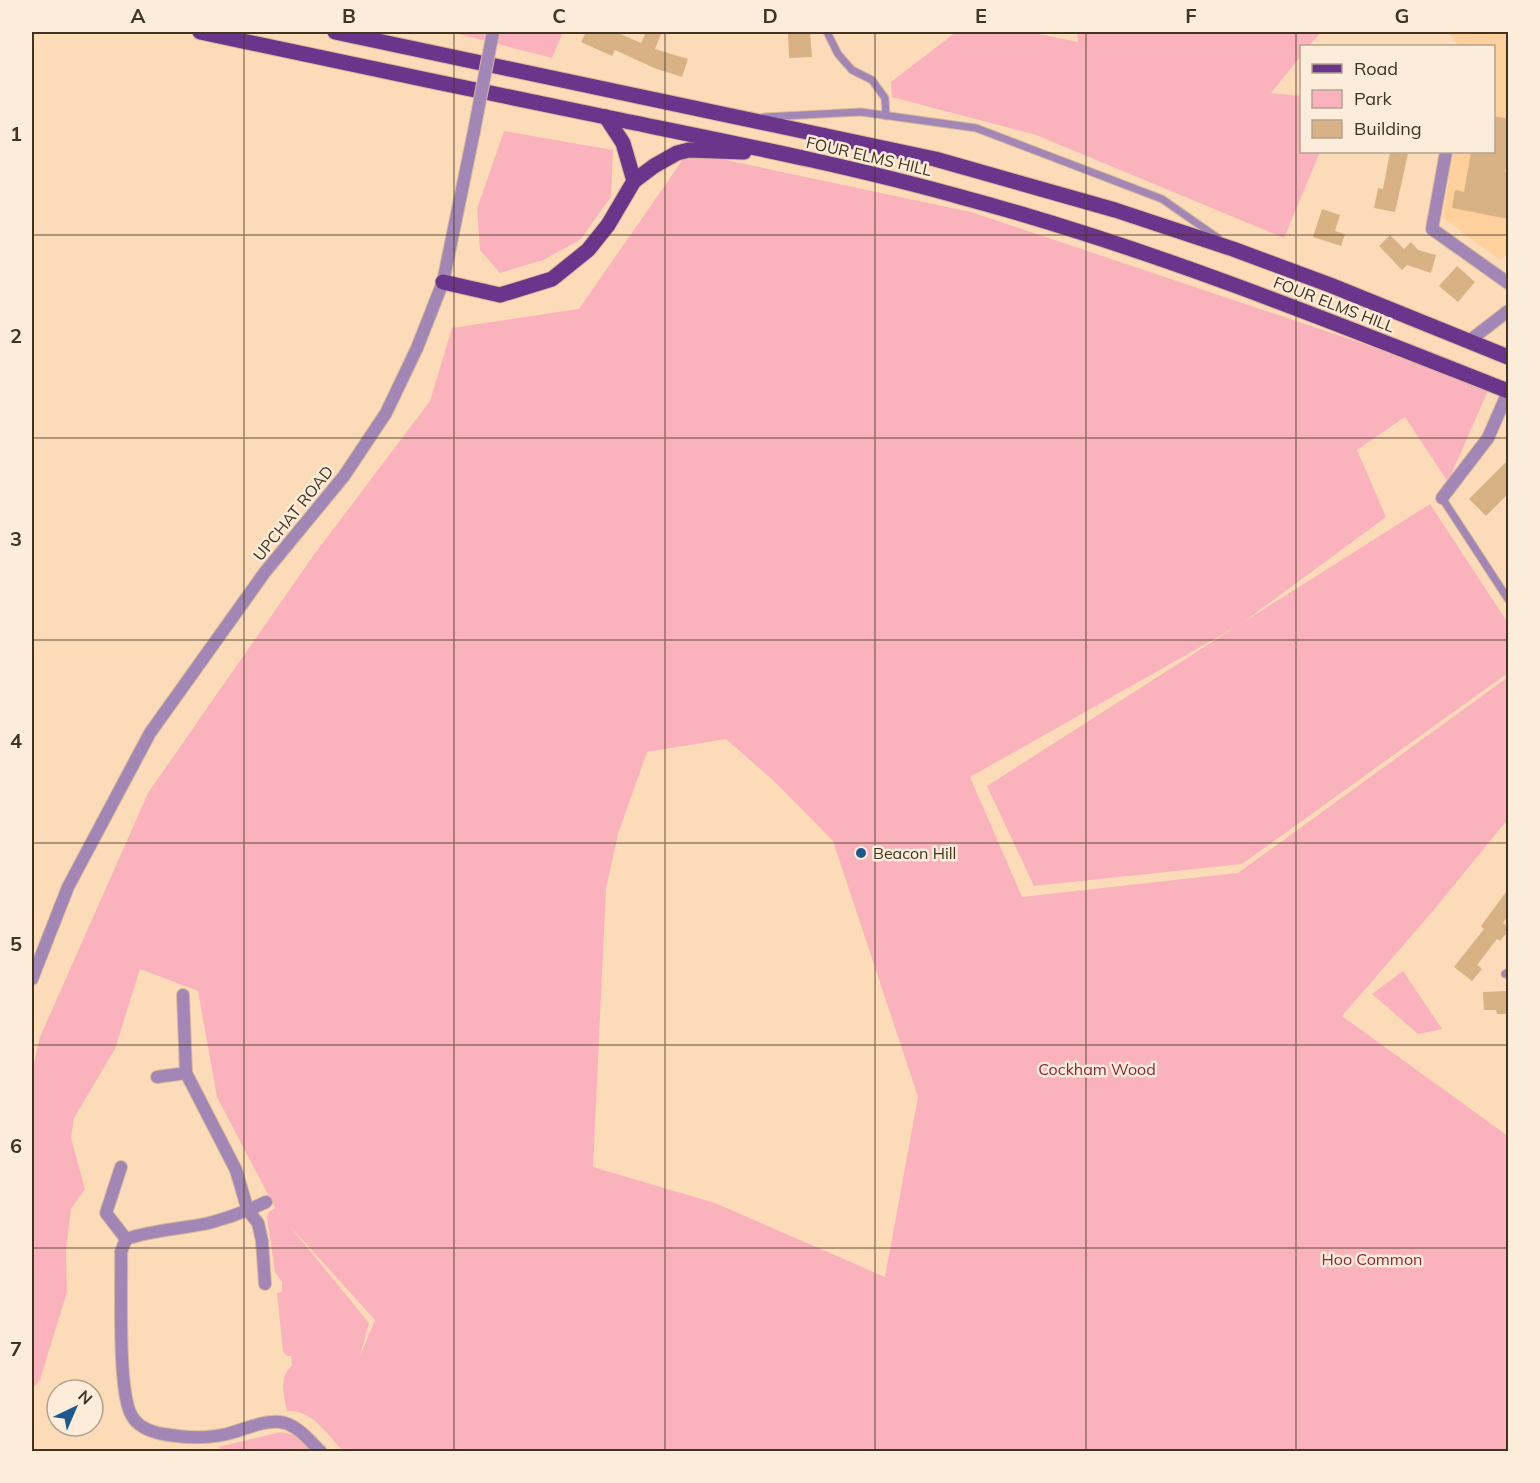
<svg xmlns="http://www.w3.org/2000/svg" width="1540" height="1483" font-family="Mulish,sans-serif">
<style>
.built{fill:#fdd09c}
.green{fill:#fab3bc;fill-rule:evenodd}
.building{fill:#d8b285}
.lines{fill:none;stroke-linecap:round;stroke-linejoin:round}
.lane-casing{stroke:#d7ba9a;stroke-width:9}
.street-casing{stroke:#d7ba9a;stroke-width:14}
.primary-casing{stroke:#d7ba9a;stroke-width:17}
.lane{stroke:#a286b5;stroke-width:7}
.street{stroke:#a286b5;stroke-width:12}
.primary{stroke:#6b358b;stroke-width:15}
.street-bridge-casing{stroke:#d7ba9a;stroke-width:14;stroke-linecap:butt}
.street-bridge{stroke:#a286b5;stroke-width:12}
.grid{fill:none;stroke:#433321;stroke-width:1.5;stroke-opacity:0.55}
.poi-dot{fill:#1f588f;stroke:#fcecda;stroke-width:2}
.labels{text-anchor:middle;dominant-baseline:central;stroke-width:5;stroke-linejoin:round;paint-order:stroke}
.street-label{font-size:16px;fill:#433321;stroke:#fcecda}
.poi-label{font-size:16px;fill:#433321;stroke:#fcecda;text-anchor:start}
.park-label{font-size:16px;fill:#8c253e;stroke:#fcecda}
.neatline{fill:none;stroke:#433321;stroke-width:2}
.grid-label{font-size:20px;text-anchor:middle;font-weight:bold;fill:#433321}
</style>
<rect width="100%" height="100%" fill="#fcdcb8"/>
<path class="built" d="M1448 32H1508V254L1500 260 1443 218 1453 152H1494V46H1459Z"/>
<g class="green">
<path d="M451 32H563L552 58Z"/>
<path d="M956 32H1030L1078 42 1077 32H1321L1309 46H1302L1301 56 1271 93 1301 96 1302 152H1320L1284 238 1036 135 892 97 891 82Z"/>
<path d="M504 131 613 150 611 197 580 240 543 260 500 273 480 250 477 209Z"/>
<path d="M688 152 971 212 1490 386 1448 482 1405 417 1357 450 1386 517 1245 621 1430 504 1508 623V673L1242 864 1034 886 987 786 1234 628 970 777 1022 897 1238 873 1508 677V819L1433 911 1342 1016 1508 1136V1451H343C328 1435 312 1409 287 1411 284 1395 278 1377 292 1366L291 1356H287L283 1352 277 1293 282 1292V1282L275 1272 267 1217 269 1212 275 1208 217 1097 198 991 140 969 115 1049 74 1118 71 1138 85 1189 71 1209 66 1250 67 1292 40 1380 32 1389V1071L40 1037 148 793 313 556 430 401 452 328 579 309ZM726 739 776 783 833 841 918 1097 885 1277 715 1203 593 1167 606 889 618 834 647 752ZM289 1225 375 1320 360 1356 369 1323Z"/>
<path d="M1403 971 1442 1029 1418 1034 1372 994Z"/>
<path d="M281 1432 295 1435 312 1451 225 1452 218 1447Z"/>
</g>
<g class="building">
<path d="M586 32H616L641 43 646 32H654L661 34 655 49 688 59 682 77 654 68 615 50 612 56 581 42Z"/>
<path d="M788 32H810L812 57 789 58Z"/>
<path d="M1494 116 1509 119V152L1505 172H1509V219L1452 208 1455 190 1464 192 1471 152H1494Z"/>
<path d="M1390 152 1408 154 1395 212 1374 208 1378 188 1383 189Z"/>
<path d="M1322 209 1340 215 1335 231 1345 234 1341 246 1313 237Z"/>
<path d="M1390 235 1404 249 1411 242 1418 250 1436 255 1431 273 1407 265 1402 270 1379 246Z"/>
<path d="M1457 266 1475 282 1458 302 1439 286Z"/>
<path d="M1509 459V493L1486 516 1469 499Z"/>
<path d="M1509 888V914L1503 923 1509 927V930L1500 941 1497 939 1477 965 1482 969 1472 981 1454 967 1484 929 1481 926Z"/>
<path d="M1507 991V995H1509V1014H1497L1496 1010H1484L1483 992Z"/>
</g>
<g class="lines">
<g class="lane-casing">
<g id="lane">
<path d="M827 32 838 54 852 70 872 80 885 98 886 116"/>
<path d="M764 117 861 112 976 128 1162 199 1218 238"/>
<path d="M1442 498 1508 599"/>
<path d="M1505 974 1508 972"/>
</g>
</g>
<g class="street-casing">
<g id="street">
<path d="M1446 152 1432 229 1508 283"/>
<path d="M1469 341 1508 311"/>
<path d="M1442 498 1488 438 1508 392"/>
<path d="M32 979 68 887 150 733 265 572 344 476 386 413 417 348 443 282 474 131"/>
<path d="M183 995 186 1073 236 1170 248 1211 258 1223 262 1241 265 1284"/>
<path d="M157 1077 186 1073"/>
<path d="M121 1167 106 1213 126 1239"/>
<path d="M266 1202C247 1211 228 1218 209 1223 181 1229 153 1230 126 1239L121 1252C122 1284 117 1393 132 1416 138 1427 152 1432 163 1434 185 1438 205 1439 227 1434 243 1430 263 1420 280 1422 297 1424 310 1441 321 1452"/>
</g>
</g>
<g class="primary-casing">
<g id="primary">
<path d="M200 32C334 60 467 89 601 116 722 141 843 164 961 197 1148 247 1328 320 1508 391"/>
<path d="M335 32 935 159 1115 210 1233 249 1330 285 1508 357"/>
<path d="M606 117 623 143 634 181"/>
<path d="M443 282 500 295 552 279 588 250 608 225 634 181 654 166 677 153 689 150 744 152"/>
</g>
</g>
<use href="#lane" class="lane"/>
<use href="#street" class="street"/>
<use href="#primary" class="primary"/>
<g class="street-bridge-casing">
<path id="street-bridge" d="M474 131 493 32"/>
</g>
<use href="#street-bridge" class="street-bridge"/>
</g>
<path class="grid" d="M244 32V1452M454 32V1452M665 32V1452M875 32V1452M1086 32V1452M1296 32V1452M32 235H1508M32 438H1508M32 640H1508M32 843H1508M32 1045H1508M32 1248H1508"/>
<circle class="poi-dot" cx="861" cy="853" r="6"/>
<g class="labels">
<g class="street-label">
<text transform="translate(869 156) rotate(13)">FOUR ELMS HILL</text>
<text transform="translate(1334 304) rotate(21)">FOUR ELMS HILL</text>
<text transform="translate(293 513) rotate(-51)">UPCHAT ROAD</text>
</g>
<g class="poi-label">
<text x="873" y="853">Beacon Hill</text>
</g>
<g class="park-label">
<text x="1097" y="1069">Cockham Wood</text>
<text x="1372" y="1259">Hoo Common</text>
</g>
</g>
<rect width="1540" height="1483" fill="none" stroke="#fcecda" stroke-width="66"/>
<rect x="1300" y="45" width="195" height="108" fill="#fcecda" stroke="#b2a290" stroke-width="1.5"/>
<rect x="1312" y="64" width="30" height="9" fill="#6b358b" stroke="#b2a290" stroke-width="1.5"/>
<text x="1354" y="75" font-size="18" fill="#433321">Road</text>
<rect x="1312" y="90" width="30" height="18" fill="#fab3bc" stroke="#b2a290" stroke-width="1.5"/>
<text x="1354" y="105" font-size="18" fill="#433321">Park</text>
<rect x="1312" y="120" width="30" height="18" fill="#d8b285" stroke="#b2a290" stroke-width="1.5"/>
<text x="1354" y="135" font-size="18" fill="#433321">Building</text>
<g transform="translate(75 1408) rotate(44)"><circle r="28" fill="#fcecda" stroke="#b2a290" stroke-width="1.5"/>
<path d="M0-4.5L10 22L0 15L-10 22Z" fill="#1f588f"/>
<text y="-9" font-size="16" font-weight="bold" text-anchor="middle" fill="#433321">N</text>
</g>
<rect x="33" y="33" width="1474" height="1417" class="neatline"/>
<g class="grid-label">
<text x="138" y="23">A</text>
<text x="349" y="23">B</text>
<text x="559" y="23">C</text>
<text x="770" y="23">D</text>
<text x="981" y="23">E</text>
<text x="1191" y="23">F</text>
<text x="1402" y="23">G</text>
<text x="16" y="141">1</text>
<text x="16" y="343">2</text>
<text x="16" y="546">3</text>
<text x="16" y="748">4</text>
<text x="16" y="951">5</text>
<text x="16" y="1153">6</text>
<text x="16" y="1356">7</text>
</g>
</svg>
